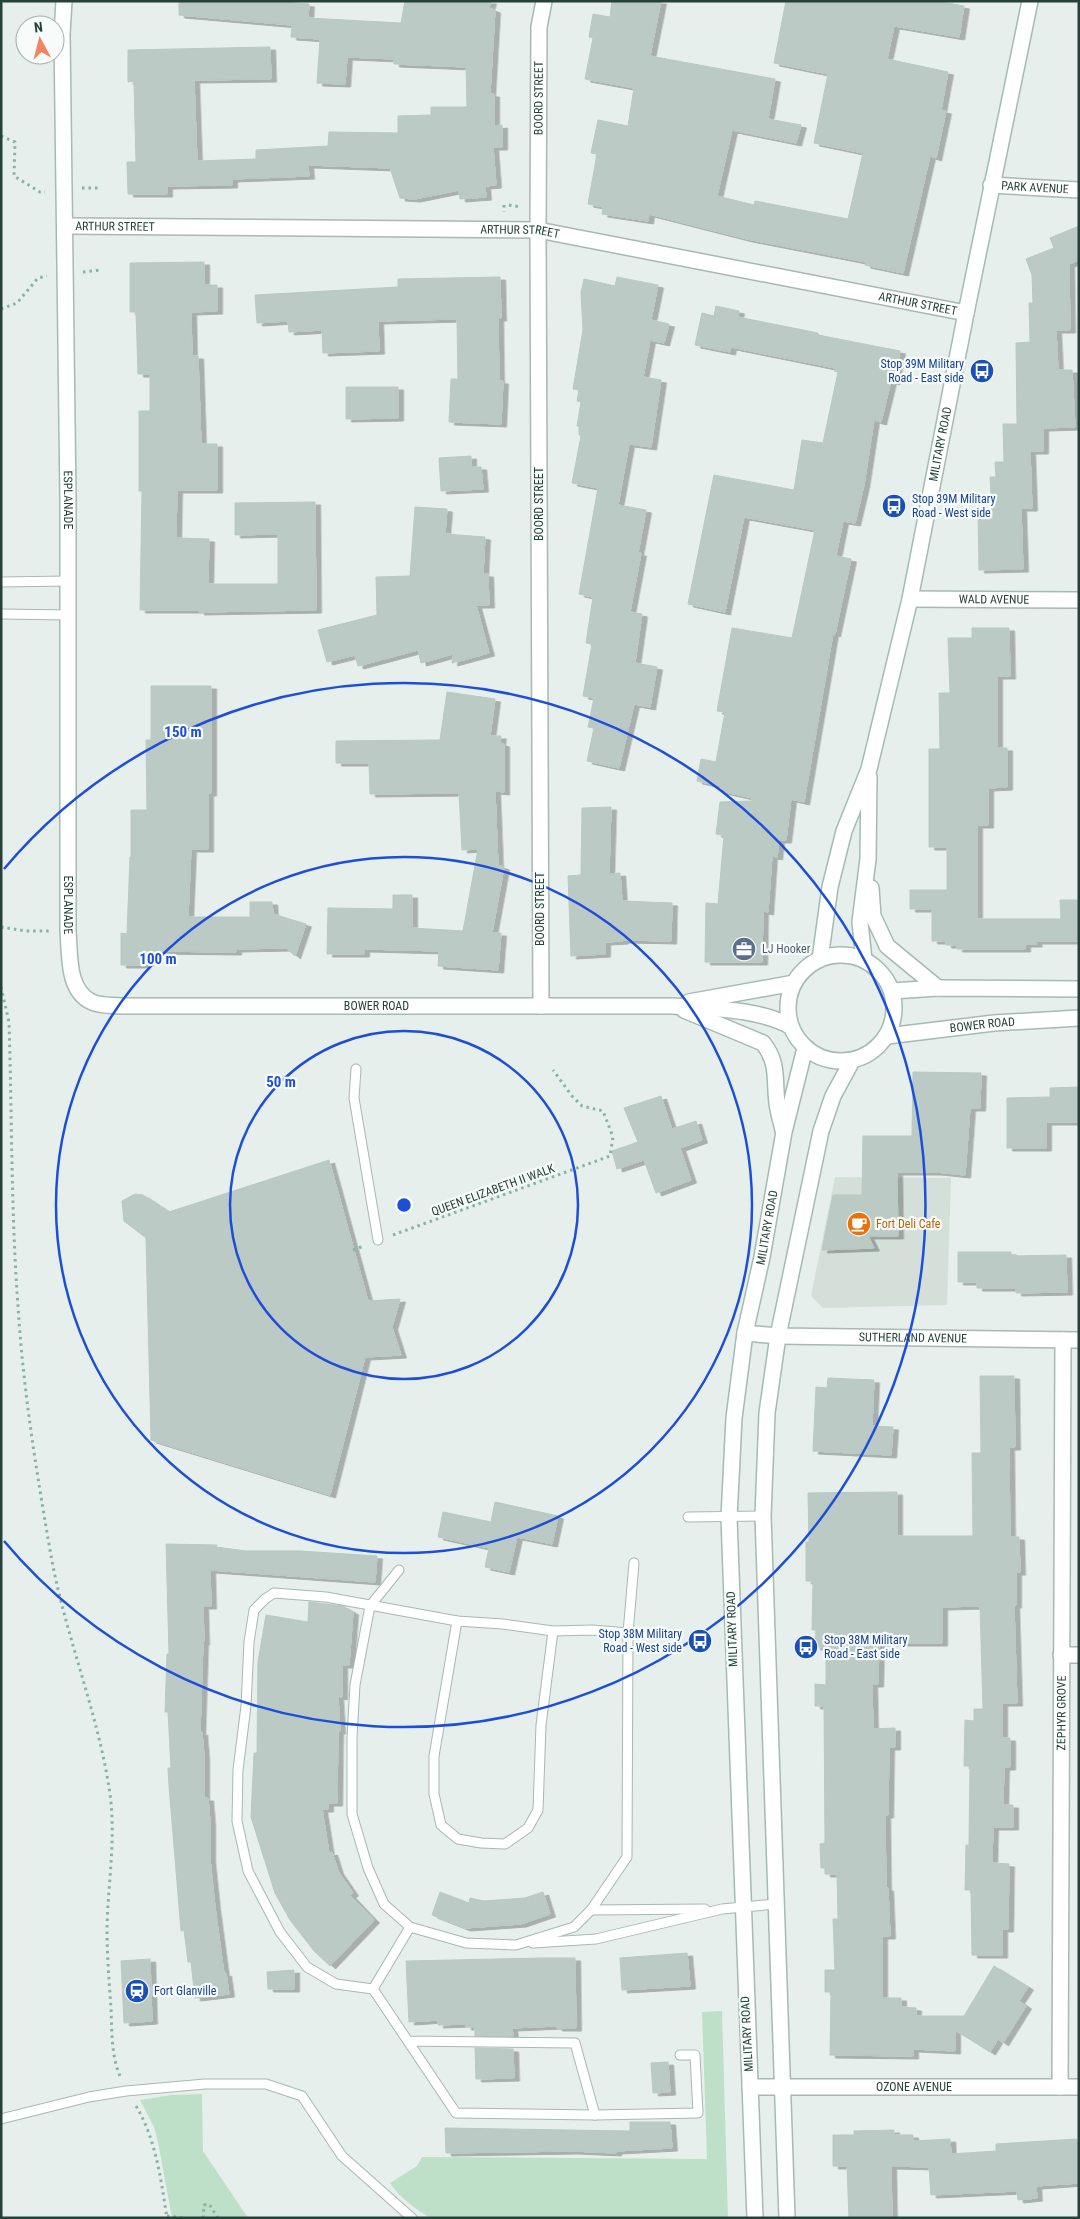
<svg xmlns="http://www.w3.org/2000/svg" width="1080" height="2219" font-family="'Roboto Condensed',sans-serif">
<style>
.built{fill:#d4dfda}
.green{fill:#bfe0c8}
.building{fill:#bbcac4;stroke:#b8c9c2;filter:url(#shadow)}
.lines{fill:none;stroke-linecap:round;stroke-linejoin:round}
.lane-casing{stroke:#a8b8b2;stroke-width:11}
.street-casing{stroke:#a8b8b2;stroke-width:18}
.secondary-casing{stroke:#a4bbb3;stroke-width:18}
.path{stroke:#86b3a5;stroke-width:3;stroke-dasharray:2.5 4;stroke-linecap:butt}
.lane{stroke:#fff;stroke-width:9}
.street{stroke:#fff;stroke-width:15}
.secondary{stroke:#fff;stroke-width:15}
.ring{fill:none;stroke:#1d4ed8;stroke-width:2.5}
.labels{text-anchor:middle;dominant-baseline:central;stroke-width:4.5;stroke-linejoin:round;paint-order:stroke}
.street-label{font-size:12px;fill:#24423a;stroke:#f7fbf9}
.transit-label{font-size:12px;fill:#164399;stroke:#f7fbf9;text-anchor:start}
.service-label{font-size:12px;fill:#4e5e75;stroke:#f7fbf9;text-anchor:start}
.food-label{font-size:12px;fill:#c56008;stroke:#f7fbf9;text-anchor:start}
.centre{fill:#1d4ed8;stroke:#f7fbf9;stroke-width:2.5}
.ring-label{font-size:15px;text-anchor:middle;font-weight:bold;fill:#1d4ed8;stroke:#f7fbf9;stroke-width:4.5;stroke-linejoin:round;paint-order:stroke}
</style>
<defs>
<filter id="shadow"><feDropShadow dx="5.5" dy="3" stdDeviation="0" flood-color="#0004"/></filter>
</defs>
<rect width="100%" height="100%" fill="#e6efeb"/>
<path class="built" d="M835 1177 951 1178 947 1305 823 1308 811 1296Z"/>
<g class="green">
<path d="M722 2011 728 2218H431C416 2210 399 2197 390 2183L417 2166 422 2157 707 2159 702 2012Z"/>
<path d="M202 2094 203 2151 248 2218H172L158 2142 154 2127 140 2100 172 2095Z"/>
</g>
<g class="building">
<path d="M179 1H269L309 4 308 18 401 23 405 1H491L489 8 495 10 490 94H494V126L502 125V147H493L496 185 485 186 486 197 460 199 459 190 415 199 400 198 390 168 308 165 309 176 232 179V185L167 186V194H128L127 162H136L134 81 128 82V50L270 47 271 79 194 80 197 161 256 159V150L328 146 329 132 398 133V116L431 115V107H467L466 67 394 64V59L347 57 345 84 317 83 320 39 291 37 292 25 179 15Z"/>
<path d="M612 1H661L650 56 775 79 768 119 801 125 796 143 732 130 717 196 754 205 755 201 848 219 863 153 814 143 828 74 774 63 786 1H937L964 6 959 37 894 26 887 59 948 72 941 110 946 111 936 158 930 156 903 273 865 265 866 262 747 239 649 214 648 221 602 214 603 207 588 204 597 154 591 153 598 120 628 126 634 88 585 79 593 38 589 37 593 14 610 17Z"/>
<path d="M1079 226V260L1069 264 1070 330H1056L1058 370H1072L1075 427 1043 428V451H1030L1032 508H1021L1023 569 979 570 978 514H992L990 477H996L995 462H1004L1003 424H1017L1016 343 1030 342 1029 303H1033L1032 275 1026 259 1054 248 1050 238Z"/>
<path d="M204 262V285H217V311L191 312 192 356H198L201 444H217V490H177L176 538 209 539 208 584H278V534L235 535V503L315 502 316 610 199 612V610H140L142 491H139V411H150V374H138L136 312H130V263Z"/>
<path d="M500 277 501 318H498L499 381H503L501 424 449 422 451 379H458L457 319 378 321 379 351 323 353 322 330 289 332 288 321 257 323 255 295 398 287V279Z"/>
<path d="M617 277 658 285 651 320 669 324 664 343 650 340 643 377 661 380 651 447 629 444 618 505 646 510 638 553H641L630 612 642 614 635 663 657 667 650 707 634 704 619 768 587 761 594 728 588 727 594 698 583 696 592 644 586 643 593 597 579 594 598 488 572 483 581 436 579 435V426H577L581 402 577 401 579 390 573 389 583 330 581 293 584 279 615 286Z"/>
<path d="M716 306 739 311 738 317 818 333V335L900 351 894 382 891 381 881 422 874 420 864 485 855 523 843 521 836 556 851 559 835 634 833 633 804 802 791 799 786 840H779L777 857 772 856 768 912 763 911 762 962H705L706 903 718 904 724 835 716 834 720 802 752 801V798L721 791V786L697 781 701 759 716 762 725 712 717 711 732 628 792 638 815 530 744 517 725 612 688 604 714 475 794 490 802 440 823 443 838 372 834 371 835 368 731 347 730 352 695 345 702 313 714 316Z"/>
<path d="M346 387H398V418L346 419Z"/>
<path d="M471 456V467H481L483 489 441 491 439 458Z"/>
<path d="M415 507 447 509 445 534 485 537 483 574H488L489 605H476L489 653 452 663 453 654 421 663 418 650 358 666 355 655 327 662 318 630 377 615 376 577 410 576Z"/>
<path d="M972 628H1009L1010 676H997V748H1007V787L988 788V825H977V919H1061L1060 900H1079V941H1036L1037 944H1025V949H957V945H946V941H932V909H910V890H947V847H929V749H940L939 693H950L948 638H972Z"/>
<path d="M151 686H211V793H208V849H191L188 917H250V902H272L273 914 306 924 295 956 286 948 236 949V952L144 951V965H121V933L127 934 130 857H131V810H147L146 740H151Z"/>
<path d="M447 692 495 699 490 736H501L500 743 504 744V792L495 791 498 865 504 867 492 933H501L498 970 438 966 439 951 364 949V954H327L328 908 393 909V895H412V928L463 931 478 849 462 850 459 793 370 794 369 763H336V741L440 740Z"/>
<path d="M611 807 609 874 620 873 622 901 672 903 671 941 623 940V941L605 942V954L571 956 568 876 581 875 582 808Z"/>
<path d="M913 1072 981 1073 980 1108H970L965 1175 936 1172H897L898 1236H868L874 1248 822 1250 833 1195H862L863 1136H912Z"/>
<path d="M1079 1087V1122H1046V1148H1007V1098L1050 1097V1088Z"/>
<path d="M661 1096 672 1129 696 1121 702 1140 680 1148 691 1180 656 1193 644 1160 617 1169 612 1151 638 1142 624 1108Z"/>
<path d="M329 1160 368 1301 400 1299 392 1327 401 1355 365 1357 330 1495 151 1440 146 1238 124 1221 122 1201 135 1194 143 1195 169 1212Z"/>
<path d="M958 1252H1011V1256L1066 1255 1067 1292 1016 1293V1288H977V1282H958Z"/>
<path d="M980 1376H1014L1015 1447H1009L1010 1537H1019L1020 1572H1016V1605H1014L1017 1703H1002V1738H1010V1767H1004L1003 1805H1013V1827H993L992 1863 1009 1864 1008 1929H1002V1955H972L971 1890H965L966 1845H969L970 1766H964L965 1720 974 1721V1709H983L980 1606 942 1607V1643H879L878 1684H872L873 1729 895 1728V1747H889L888 1815H885L886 1888H888L890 1936H882V1998H901V2007L916 2008V2016H964L994 1966 1028 1987 1019 2001 1026 2006 1003 2043 998 2039 990 2052 955 2030V2051L913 2049V2056L830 2055 831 1992H825V1970H835L833 1919H838L837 1874H825V1868H821L820 1844 825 1843 824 1706H815V1684L826 1685V1647H815L816 1630H812L813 1581H806V1542H809L808 1493 897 1492V1536H973L972 1453H981Z"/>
<path d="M828 1378 874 1380 872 1426 893 1427 891 1455 813 1451 816 1387 827 1388Z"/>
<path d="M495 1502 558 1516 552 1544 517 1537 509 1572 485 1567 489 1548 438 1537 443 1512 491 1522Z"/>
<path d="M166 1544 217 1545 216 1547 246 1551H300L377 1556 375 1582 210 1570 211 1606H203L204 1642H203L200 1733 202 1732 204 1755V1798H208L210 1822V1859L215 1907 224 1974 226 1973 229 1994 195 1998 191 1962H188L184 1930 181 1931 169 1786 168 1768H171L168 1712H165L167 1654H169Z"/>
<path d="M309 1602 343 1606 353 1612 349 1665H342V1697L338 1696 340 1731H338L337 1803H328V1809H322L329 1853 332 1852 338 1871 353 1893 350 1895 374 1920 330 1966 314 1951 290 1920 275 1893 251 1817 254 1753H257L258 1662 266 1615 308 1622Z"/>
<path d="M440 1892 469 1903 470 1898 484 1901 525 1898 543 1892 550 1914 521 1924 465 1928 432 1915Z"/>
<path d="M687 1953 690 1986 622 1990 620 1958Z"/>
<path d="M541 1958H575L576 2028H557V2026L512 2028 513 2036H475V2027H466V2024L438 2025V2020L409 2022 406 1961Z"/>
<path d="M150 1959 152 2021 124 2023 121 1961Z"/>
<path d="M294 1970V1989H268L267 1972Z"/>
<path d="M475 2048 513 2049 514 2078 476 2079Z"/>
<path d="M668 2062 670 2092 653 2093 651 2063Z"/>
<path d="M630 2122H670L672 2148 616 2151V2153L572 2151 446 2153 445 2128 630 2131Z"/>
<path d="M894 2130V2135H913V2141L950 2139 951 2154 996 2151V2144L1077 2139 1079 2183 1036 2186 1037 2198 1018 2200 1017 2191 931 2195 929 2167 891 2166 892 2218H849L847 2166H833V2135H854V2131Z"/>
</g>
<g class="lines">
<g class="lane-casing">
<g id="lane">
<path d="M1 582 68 581"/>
<path d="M1 614 68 615"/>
<path d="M356 1069 354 1098 378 1240"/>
<path d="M688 1517 763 1516"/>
<path d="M399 1570 370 1606 355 1685 352 1737V1814L368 1868 384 1904 410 1927 466 1943 516 1945 574 1927 591 1910 627 1857 628 1633 634 1563"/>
<path d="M457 1621 434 1756V1794L441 1825 458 1839 481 1843 505 1844 528 1828 538 1810 541 1725 553 1631"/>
<path d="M591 1910 705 1909"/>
<path d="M410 1927 373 1989 336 1984 307 1967 280 1932 248 1871 237 1821 238 1770 246 1706 249 1642 254 1610 265 1599 274 1593 326 1597 457 1621 503 1624 553 1631 592 1630 628 1633"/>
<path d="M533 1943 596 1939 722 1909 776 1904"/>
<path d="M373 1989 456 2113 595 2115 575 2043 408 2041"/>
<path d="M595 2115 698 2113 695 2055H680"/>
<path d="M1 2119 89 2097 126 2091 205 2084H266L302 2096 342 2156 412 2218"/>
</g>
</g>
<g class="street-casing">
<g id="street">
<path id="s1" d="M991 185 1079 190"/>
<path id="s2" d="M66 226 538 230 966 313"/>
<path id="s3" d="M910 599 1079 600"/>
<path id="s4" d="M541 1006 538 230 539 27 544 1"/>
<path id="s5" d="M745 1333 778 1336 1079 1340"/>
<path d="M1061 1655H1079"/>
<path id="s6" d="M750 2087H1079"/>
<path id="s7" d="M1060 2087 1063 1340"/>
</g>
</g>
<g class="secondary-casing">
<g id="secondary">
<path id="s8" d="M64 1 62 34 68 499V931C70 955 67 991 92 1002 100 1006 111 1005 120 1006H673C712 1009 756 1008 790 1026"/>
<path d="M871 888 873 916 887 946 938 988"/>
<circle cx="841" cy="1008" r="53"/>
<path id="s9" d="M820 959 830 887 844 831 869 769 910 599 966 313 1030 1"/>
<path d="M864 960 860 922 868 859 869 777"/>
<path d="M892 991 938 988 1079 989"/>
<path d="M689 1002 794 983"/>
<path d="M684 1010 763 1043C779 1063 774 1080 777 1103 778 1112 781 1121 783 1130"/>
<path id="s10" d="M887 1036 994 1023 1079 1018"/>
<path id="s11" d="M755 2218 729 1518 734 1418 745 1333 762 1257 784 1132 805 1048"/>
<path d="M787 2218 763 1516 767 1413 778 1336 821 1131 833 1096 852 1061"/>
</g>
</g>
<g class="path">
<path d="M1 136 15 142 14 176 40 192H45"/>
<path d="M82 188H100"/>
<path d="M504 205V212"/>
<path d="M509 205 521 207"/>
<path d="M83 272 100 270"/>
<path d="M1 309 17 303 38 278 47 276"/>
<path d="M1 927 26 931H50"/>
<path d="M1 987 9 1022C12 1117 11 1212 18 1306 23 1388 36 1469 50 1550 64 1633 98 1711 110 1794 116 1839 108 1883 107 1928 107 1954 109 1981 111 2008 112 2031 111 2055 120 2076"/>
<path d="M393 1235 610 1156 613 1137 603 1111 582 1106 572 1096 553 1070"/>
<path d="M353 1250 364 1246"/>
<path d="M136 2106C156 2139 161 2180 167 2218"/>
<path d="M167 2216 184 2218"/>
<path d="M203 2218 204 2205 209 2204 218 2218"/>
</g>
<use href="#lane" class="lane"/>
<use href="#street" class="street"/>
<use href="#secondary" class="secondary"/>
</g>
<g class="ring">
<circle cx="404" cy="1205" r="174"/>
<circle cx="404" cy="1205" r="348"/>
<path d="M4 869A522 522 0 1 1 4 1541"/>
</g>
<defs>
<g id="bus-disc" transform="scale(1.25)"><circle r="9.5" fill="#1a4fb4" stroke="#f7fbf9"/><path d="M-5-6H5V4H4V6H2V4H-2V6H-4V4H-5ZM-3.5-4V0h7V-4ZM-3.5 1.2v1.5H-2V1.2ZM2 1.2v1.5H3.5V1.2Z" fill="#fff"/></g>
<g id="office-disc" transform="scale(1.25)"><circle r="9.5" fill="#5c6f8a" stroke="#f7fbf9"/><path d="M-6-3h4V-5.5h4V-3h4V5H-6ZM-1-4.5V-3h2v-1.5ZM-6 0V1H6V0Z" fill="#fff"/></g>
<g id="cafe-disc" transform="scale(1.25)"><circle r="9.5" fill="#e8710a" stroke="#f7fbf9"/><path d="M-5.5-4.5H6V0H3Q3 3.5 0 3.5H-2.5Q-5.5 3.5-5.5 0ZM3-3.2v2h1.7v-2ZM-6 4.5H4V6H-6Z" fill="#fff"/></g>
<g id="station-disc" transform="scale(1.25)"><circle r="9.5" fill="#1a4fb4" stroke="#f7fbf9"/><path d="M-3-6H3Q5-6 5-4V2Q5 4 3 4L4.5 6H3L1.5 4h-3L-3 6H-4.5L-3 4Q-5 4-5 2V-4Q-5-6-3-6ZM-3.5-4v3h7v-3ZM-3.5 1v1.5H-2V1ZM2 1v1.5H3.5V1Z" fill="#fff"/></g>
</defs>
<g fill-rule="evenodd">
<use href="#bus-disc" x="982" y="371"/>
<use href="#bus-disc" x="894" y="506"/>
<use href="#office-disc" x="744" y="949"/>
<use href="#cafe-disc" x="859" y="1224"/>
<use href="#bus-disc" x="700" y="1641"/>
<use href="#bus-disc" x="806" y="1647"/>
<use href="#station-disc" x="137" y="1991"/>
</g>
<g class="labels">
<g class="street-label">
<text stroke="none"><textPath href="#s4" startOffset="908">BOORD STREET</textPath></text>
<text stroke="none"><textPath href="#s1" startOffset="44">PARK AVENUE</textPath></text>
<text stroke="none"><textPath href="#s2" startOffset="49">ARTHUR STREET</textPath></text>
<text stroke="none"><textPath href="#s2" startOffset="454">ARTHUR STREET</textPath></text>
<text stroke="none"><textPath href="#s2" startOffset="859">ARTHUR STREET</textPath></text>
<text stroke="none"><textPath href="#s9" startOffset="530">MILITARY ROAD</textPath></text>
<text stroke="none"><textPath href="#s8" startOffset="499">ESPLANADE</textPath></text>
<text transform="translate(539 504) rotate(-90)">BOORD STREET</text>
<text stroke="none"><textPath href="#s3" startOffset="84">WALD AVENUE</textPath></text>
<text stroke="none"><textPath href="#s8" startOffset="904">ESPLANADE</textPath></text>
<text transform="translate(540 909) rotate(-90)">BOORD STREET</text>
<text stroke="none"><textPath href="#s8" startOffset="1294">BOWER ROAD</textPath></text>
<text stroke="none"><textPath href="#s10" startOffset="96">BOWER ROAD</textPath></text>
<text transform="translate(493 1190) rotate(-20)">QUEEN ELIZABETH II WALK</text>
<text stroke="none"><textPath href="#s11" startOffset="994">MILITARY ROAD</textPath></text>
<text stroke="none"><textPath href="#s5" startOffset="168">SUTHERLAND AVENUE</textPath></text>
<text transform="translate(732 1629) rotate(-92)">MILITARY ROAD</text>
<text stroke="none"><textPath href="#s7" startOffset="374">ZEPHYR GROVE</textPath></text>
<text transform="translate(747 2034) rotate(-93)">MILITARY ROAD</text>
<text stroke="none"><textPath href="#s6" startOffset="164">OZONE AVENUE</textPath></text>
</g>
<g class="transit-label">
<text x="964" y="364" text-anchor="end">Stop 39M Military<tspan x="964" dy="14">Road - East side</tspan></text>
<text x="912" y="499">Stop 39M Military<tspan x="912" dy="14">Road - West side</tspan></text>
<text x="682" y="1634" text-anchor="end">Stop 38M Military<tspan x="682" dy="14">Road - West side</tspan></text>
<text x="824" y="1640">Stop 38M Military<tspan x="824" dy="14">Road - East side</tspan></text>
<text x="154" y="1991">Fort Glanville</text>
</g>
<g class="service-label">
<text x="762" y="949">LJ Hooker</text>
</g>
<g class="food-label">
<text x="876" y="1224">Fort Deli Cafe</text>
</g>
</g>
<circle cx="404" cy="1205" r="8" class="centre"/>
<g class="ring-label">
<text x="183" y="737">150 m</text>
<text x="158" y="964">100 m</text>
<text x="281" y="1087">50 m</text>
</g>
<rect width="1080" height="2219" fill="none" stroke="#24423a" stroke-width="5"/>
<g transform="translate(40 40) rotate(353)"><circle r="24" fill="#f7fbf9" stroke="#a3b1ad"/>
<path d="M0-4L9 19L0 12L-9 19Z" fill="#f4845f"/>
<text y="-8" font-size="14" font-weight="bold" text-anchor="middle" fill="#24423a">N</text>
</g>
</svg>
